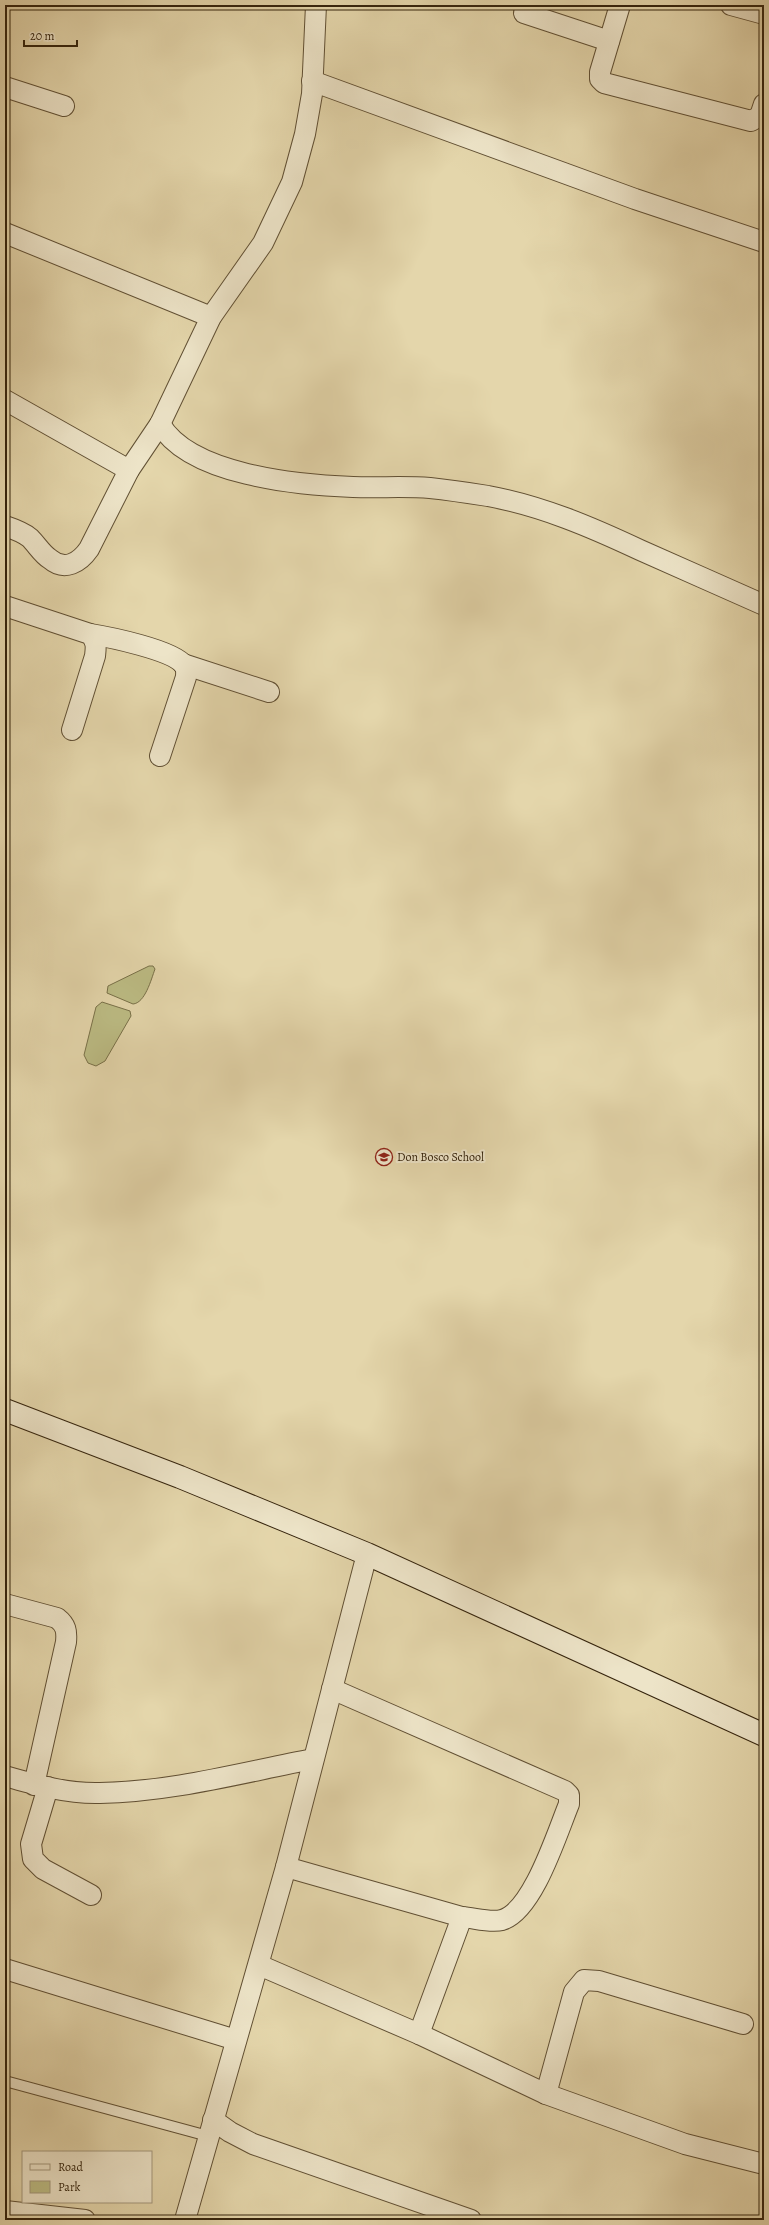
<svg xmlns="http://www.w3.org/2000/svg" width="769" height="2225" font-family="Alegreya,serif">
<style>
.green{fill:#bcbc84;stroke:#787048}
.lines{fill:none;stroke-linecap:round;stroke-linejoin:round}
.lane-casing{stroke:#615034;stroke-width:12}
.street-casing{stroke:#615034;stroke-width:22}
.secondary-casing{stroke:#35240d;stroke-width:24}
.lane{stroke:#ede4c8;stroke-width:10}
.street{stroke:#ede4c8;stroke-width:20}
.secondary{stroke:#ede4c8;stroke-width:22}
.labels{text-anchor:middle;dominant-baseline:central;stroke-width:4;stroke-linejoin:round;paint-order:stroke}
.poi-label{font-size:12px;fill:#35240d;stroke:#ede4c8;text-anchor:start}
</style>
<rect width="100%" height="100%" fill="#e4d6ab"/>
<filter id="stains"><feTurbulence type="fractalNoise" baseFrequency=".005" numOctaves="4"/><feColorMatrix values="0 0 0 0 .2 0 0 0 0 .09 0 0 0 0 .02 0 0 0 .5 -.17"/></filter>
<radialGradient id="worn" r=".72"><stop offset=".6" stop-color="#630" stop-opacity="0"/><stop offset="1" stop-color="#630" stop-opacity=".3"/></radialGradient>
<g class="green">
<path d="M149 966H153L155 969C151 980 145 1003 133 1004L107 993 108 986Z"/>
<path d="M102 1002 130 1011 131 1016 105 1061 96 1066 88 1063 84 1055 96 1007Z"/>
</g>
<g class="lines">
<g class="lane-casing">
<path id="lane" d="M5 2081 208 2136"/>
</g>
<g class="street-casing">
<g id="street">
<path d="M620 5 600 72V79L604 83 751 121 760 116 764 104"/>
<path d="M731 5 764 14"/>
<path d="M524 13 609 41"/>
<path d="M312 81 635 199 764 242"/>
<path d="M5 87 64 106"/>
<path d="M5 233 211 317"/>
<path d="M5 400 129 470"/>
<path d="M160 424C189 475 298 485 353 487 378 488 405 486 430 488 449 490 469 493 488 496 542 506 591 527 640 550 681 568 723 587 764 605"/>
<path d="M5 526C14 529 23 532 30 538 37 545 42 554 50 559 65 572 80 562 89 549L129 470 160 424 211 317 263 243 292 182 305 134 312 94 316 5"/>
<path d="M5 606 90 634C97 642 96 647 95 656L72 730"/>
<path d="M90 634C109 637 173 650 184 665 187 669 186 672 186 677L160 756"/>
<path d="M183 664 269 692"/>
<path d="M5 1604 57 1618C66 1625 67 1631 66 1642L34 1785"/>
<path d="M5 1776C36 1785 68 1794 100 1793 172 1792 244 1772 313 1759"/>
<path d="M48 1787 31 1844 33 1859 43 1869 91 1895"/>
<path d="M286 1867 462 1917C475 1918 490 1923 502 1920 533 1911 557 1833 569 1804V1795L565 1791 332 1689"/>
<path d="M259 1965 419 2034 546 2094 685 2144 764 2164"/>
<path d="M5 1969 236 2040"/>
<path d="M419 2034 462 1917"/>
<path d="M546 2094 574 1992 584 1980 599 1981 743 2024"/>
<path d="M213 2120 230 2132 253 2144 471 2220"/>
<path d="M5 2211 85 2220"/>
<path d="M185 2220 286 1867 367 1554"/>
</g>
</g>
<g class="secondary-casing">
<path id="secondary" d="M5 1410 180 1477 367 1554 764 1735"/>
</g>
<use href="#lane" class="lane"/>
<use href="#street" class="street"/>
<use href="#secondary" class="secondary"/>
</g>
<defs>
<g id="school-ring" transform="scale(0.9)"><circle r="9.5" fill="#ede4c8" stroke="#8f2418" stroke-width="1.5"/><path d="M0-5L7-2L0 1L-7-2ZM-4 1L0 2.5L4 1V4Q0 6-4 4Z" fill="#8f2418"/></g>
</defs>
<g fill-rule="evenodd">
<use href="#school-ring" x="384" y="1157"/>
</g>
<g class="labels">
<g class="poi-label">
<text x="397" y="1157">Don Bosco School</text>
</g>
</g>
<rect width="769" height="2225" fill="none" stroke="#e4d6ab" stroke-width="20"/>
<rect x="6" y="6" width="757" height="2213" fill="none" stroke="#35240d" stroke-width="2"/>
<rect x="10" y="10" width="749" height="2205" fill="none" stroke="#35240d"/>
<rect x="22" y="2151" width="130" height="52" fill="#ede4c8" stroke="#a3977d"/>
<rect x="30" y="2164" width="20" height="6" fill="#ede4c8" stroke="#a3977d"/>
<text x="58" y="2171" font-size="12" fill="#35240d">Road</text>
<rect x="30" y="2181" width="20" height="12" fill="#bcbc84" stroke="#a3977d"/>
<text x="58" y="2191" font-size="12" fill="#35240d">Park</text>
<path d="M24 40v6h53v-6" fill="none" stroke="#35240d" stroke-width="2"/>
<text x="30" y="40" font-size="12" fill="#35240d" stroke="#ede4c8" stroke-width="3" paint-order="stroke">20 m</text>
<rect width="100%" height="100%" filter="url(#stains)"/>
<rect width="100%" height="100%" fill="url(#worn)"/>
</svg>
